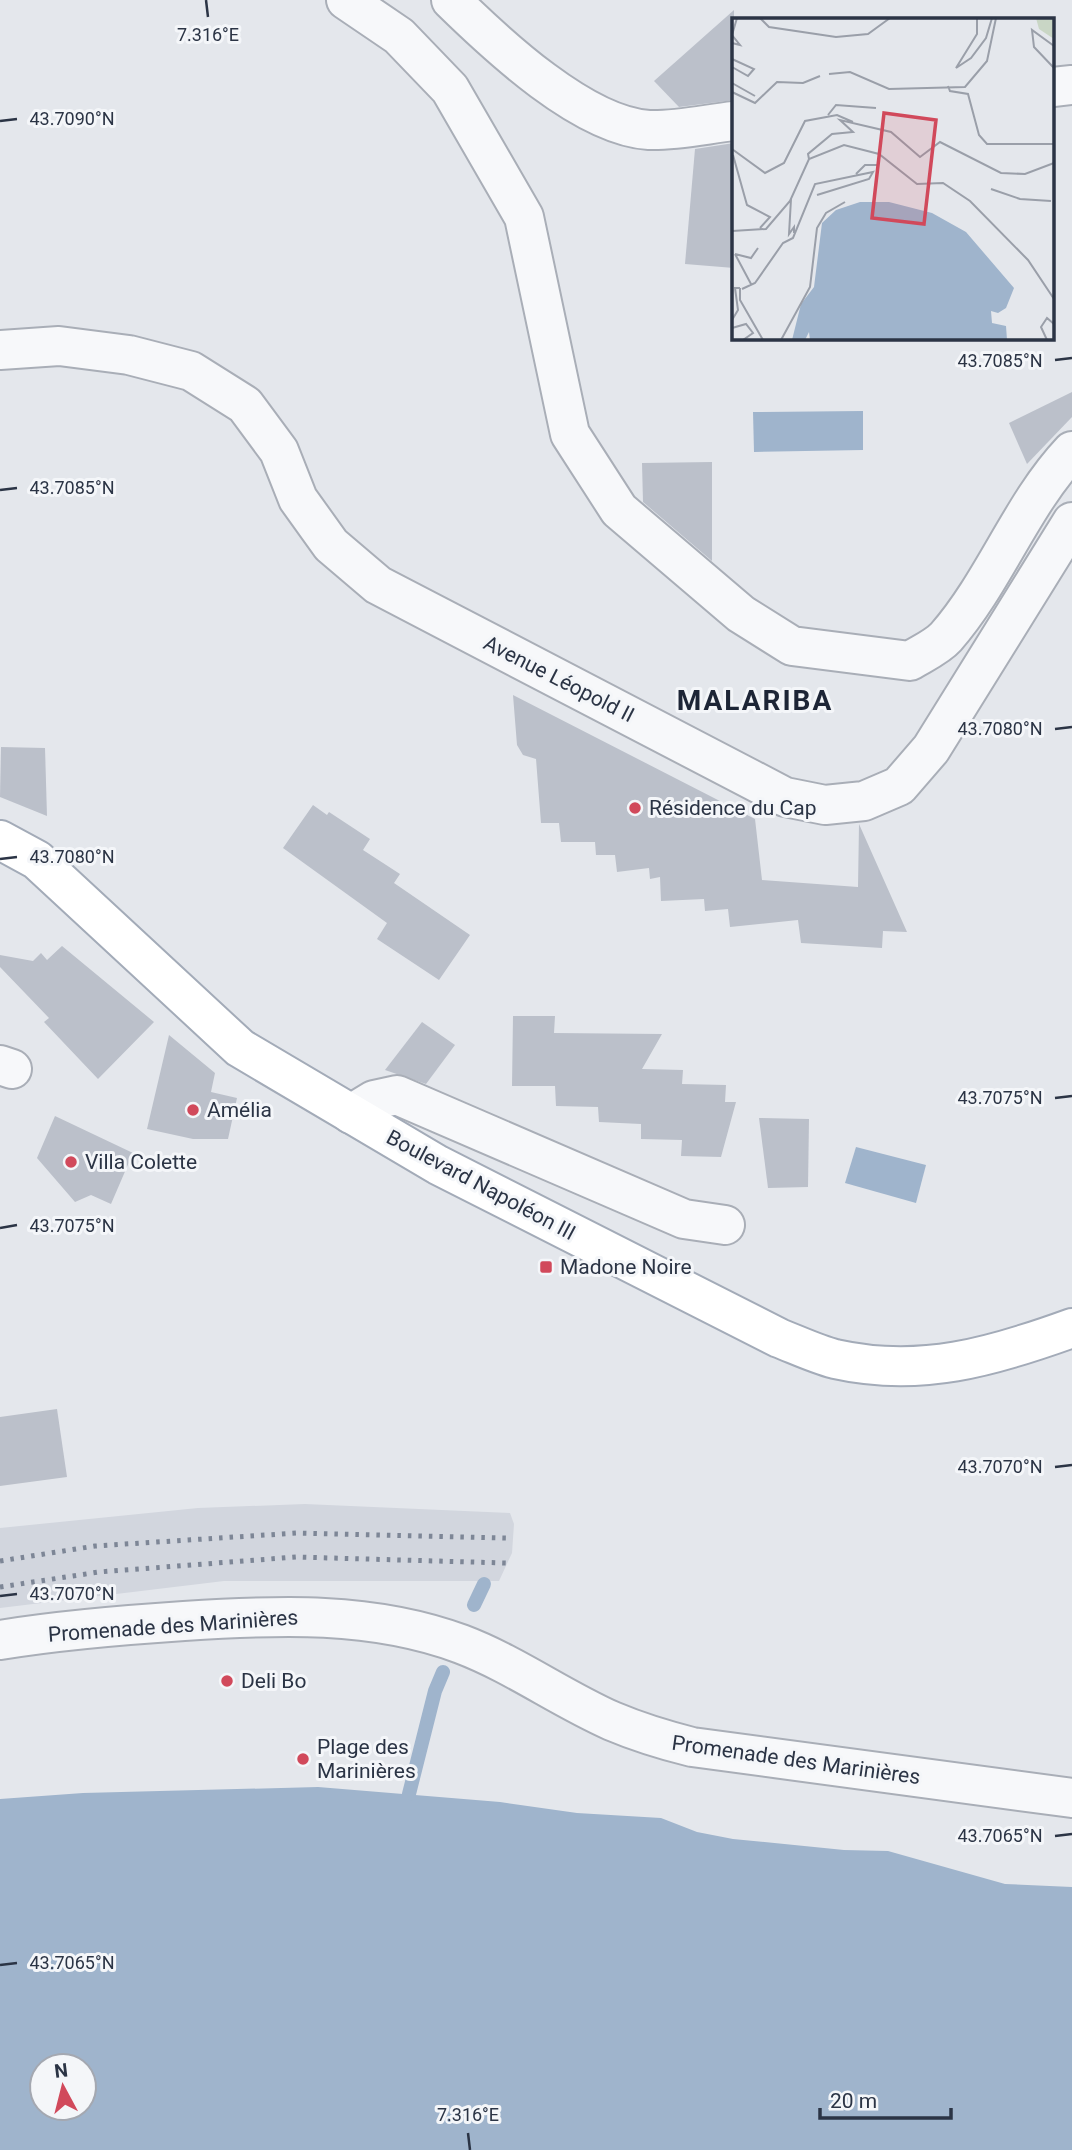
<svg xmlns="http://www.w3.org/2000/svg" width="1072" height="2150" font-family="Roboto,sans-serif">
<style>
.built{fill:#d2d6de}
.water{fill:#9fb4cc;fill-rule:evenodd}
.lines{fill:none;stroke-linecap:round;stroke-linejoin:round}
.stream{stroke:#9fb4cc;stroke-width:14}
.building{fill:#bbc0ca}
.minor-casing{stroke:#a9aeb7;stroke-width:42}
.major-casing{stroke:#a3abb8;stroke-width:42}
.minor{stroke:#f7f8fa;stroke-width:38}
.major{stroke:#fff;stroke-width:38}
.rail{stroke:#7d8696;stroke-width:5;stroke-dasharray:3.5 7;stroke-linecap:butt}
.ticks{fill:none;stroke:#2b3445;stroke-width:2.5}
.poi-dot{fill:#d1495b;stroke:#f4f6f9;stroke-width:2.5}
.labels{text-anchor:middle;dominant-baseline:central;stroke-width:6;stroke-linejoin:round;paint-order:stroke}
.street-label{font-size:21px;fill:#2b3445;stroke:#f4f6f9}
.poi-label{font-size:21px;fill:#2b3445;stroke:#f4f6f9;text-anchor:start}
.district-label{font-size:28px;font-weight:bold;letter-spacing:2px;fill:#1d2536;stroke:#f4f6f9}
.inset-road{fill:none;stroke:#9a9fa9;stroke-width:2}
.view{fill:#d1495b;fill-opacity:0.15;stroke:#d1495b;stroke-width:3.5}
.inset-edge{fill:none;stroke:#2b3445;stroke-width:3.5}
.ticks-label{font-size:18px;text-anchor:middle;fill:#2b3445;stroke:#f4f6f9;stroke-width:6;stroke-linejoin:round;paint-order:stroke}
</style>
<rect width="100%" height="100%" fill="#e4e7ec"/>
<path class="built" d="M305 1504 510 1513 514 1524 512 1553 499 1581H224L0 1608V1528L198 1508Z"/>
<g class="water">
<path d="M863 411V450L754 452 753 412Z"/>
<path d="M856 1147 926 1165 916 1203 845 1183Z"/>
<path d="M318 1787 500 1802 577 1813 661 1818 697 1832 733 1839 844 1850 888 1851 1005 1884 1072 1887V2150H0V1799L83 1793ZM84 2066V2108H42V2066Z"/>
</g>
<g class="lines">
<g class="stream">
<path d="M474 1605 484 1584"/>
<path d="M409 1794 435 1691 443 1672"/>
</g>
</g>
<g class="building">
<path d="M734 10V100L679 107 654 81Z"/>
<path d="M734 143V268L685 264 695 149Z"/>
<path d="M1072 392V417L1027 464 1009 423Z"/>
<path d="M712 462V561L643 502 642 463Z"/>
<path d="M513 695 755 819 762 880 858 887 859 824 907 932 883 931 882 948 801 943 798 920 730 927 728 909 705 911 704 899 661 901 660 877 650 879 649 868 617 872 615 855H596L595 842H561L559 823H541L536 759 523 755 517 745Z"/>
<path d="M1 747 45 748 47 816 0 797Z"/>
<path d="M313 805 327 815 329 812 370 839 363 850 400 874 394 883 470 935 439 980 377 939 387 923 283 848Z"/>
<path d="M62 946 154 1022 98 1079 44 1022 49 1018 0 967V955L33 961 41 953 47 960Z"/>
<path d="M513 1016H555L554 1033 662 1034 642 1069 683 1070 682 1084 726 1085 725 1102H736L721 1157 681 1156 682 1140 641 1139V1124L599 1122 598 1107 556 1106 555 1086H512Z"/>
<path d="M422 1022 455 1045 426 1084 385 1070Z"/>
<path d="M169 1035 215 1073 211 1092 237 1098 228 1139H193L147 1129Z"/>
<path d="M55 1116 133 1153 111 1204 91 1195 75 1202 37 1158Z"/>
<path d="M759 1118 809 1119 808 1187 768 1188Z"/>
<path d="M57 1409 67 1477 0 1486V1417Z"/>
</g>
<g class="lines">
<g class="minor-casing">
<g id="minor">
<path d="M346 0 399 36 450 89 524 217 570 434 619 510 741 614 792 646 910 661C921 654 937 647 946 637 995 581 1021 505 1072 451"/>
<path d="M451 0C497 45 583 126 649 130 676 131 707 124 734 121"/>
<path d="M1053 87 1072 85"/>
<path d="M0 350 59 346 129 355 191 371 245 405 279 451 298 499 331 545 378 585 785 797 825 805 864 801 899 786 931 749 1072 522"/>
<path d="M0 1065 12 1069"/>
<path d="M351 1114 374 1100 397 1095 684 1219 725 1225"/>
<path d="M0 1640C61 1630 123 1625 184 1621 278 1615 372 1611 461 1644 514 1664 560 1698 612 1721 638 1732 664 1740 692 1747L1072 1798"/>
</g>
</g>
<g class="major-casing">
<path id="major" d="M0 840 37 860 240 1048 438 1165 779 1338C797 1345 816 1354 835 1359 920 1378 992 1357 1072 1328"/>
</g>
<use href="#minor" class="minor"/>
<use href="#major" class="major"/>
<g class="rail">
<path d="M0 1561 95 1546 297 1533 507 1538"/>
<path d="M0 1587 99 1572 296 1557 506 1563"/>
</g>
</g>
<path class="ticks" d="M206 0 208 17M0 121 17 119M1055 360 1072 358M0 490 17 488M1055 729 1072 727M0 859 17 857M1055 1098 1072 1096M0 1228 17 1225M1055 1467 1072 1465M0 1596 17 1594M1055 1836 1072 1834M0 1965 17 1963M468 2133 470 2150"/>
<g class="poi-dot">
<circle cx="635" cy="808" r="7"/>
<circle cx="193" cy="1110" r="7"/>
<circle cx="71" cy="1162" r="7"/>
<rect x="539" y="1260" width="14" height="14" rx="3.5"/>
<circle cx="227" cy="1681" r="7"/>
<circle cx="303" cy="1759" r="7"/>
</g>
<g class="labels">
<g class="street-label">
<text transform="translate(559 679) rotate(27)">Avenue Léopold II</text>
<text transform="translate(481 1185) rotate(28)">Boulevard Napoléon III</text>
<text transform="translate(173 1626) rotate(-4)">Promenade des Marinières</text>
<text transform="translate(796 1760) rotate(8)">Promenade des Marinières</text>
</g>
<g class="poi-label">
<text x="649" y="808">Résidence du Cap</text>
<text x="207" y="1110">Amélia</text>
<text x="85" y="1162">Villa Colette</text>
<text x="560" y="1267">Madone Noire</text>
<text x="241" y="1681">Deli Bo</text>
<text x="317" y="1747">Plage des<tspan x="317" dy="24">Marinières</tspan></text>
</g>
<g class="district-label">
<text x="755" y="700">MALARIBA</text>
</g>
</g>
<g transform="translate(732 18)">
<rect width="322" height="322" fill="#e4e7ec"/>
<path d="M304 0H322V21L307 11Z" fill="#c9d6c5"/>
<path d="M128 184H157L200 195 234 214 282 270 274 290 266 295 259 293 260 305 274 308 275 322H78L77 314 73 322H60L69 286 82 269 90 205 104 192Z" fill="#9fb4cc"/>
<path class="inset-road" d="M28 0 37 9 104 19 136 16 158 0M245 0V16L224 50 239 40 254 20 260 0M0 25 8 27 0 17 5 0M322 28 300 12 302 29 322 50M0 41 22 51 16 58 0 49M97 56 118 54 157 71 233 69 255 43 264 0M0 65 23 78M216 68 218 73 236 76 247 117 255 126H322M0 74 23 85 45 64 71 65 88 58M96 97 104 87 144 90M0 131 33 155 52 145 73 103 105 97 121 104M1 137 15 187 38 199 28 210M77 141 76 136 100 116 121 114 108 102 159 114 188 139 208 124 269 155 293 156 322 145M124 156 133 147H147M322 165V193M259 171 288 181 319 183M59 181 57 216 62 209V215M0 213 34 211 58 183 77 141 112 127 147 136 185 166 211 165 238 183 296 242 322 281M3 236 19 266M3 236 19 240 26 230M8 270V282L31 322M10 271 23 265 51 225 61 220 83 166 141 154 137 161 85 177M0 302 6 292 3 270H8M0 310 14 306 21 315 11 322M49 322 78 269 85 210 94 195 113 184M315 322 309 309 315 300 322 306"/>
<path class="view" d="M152 95 204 102 192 206 140 200Z"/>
<rect width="322" height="322" class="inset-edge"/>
</g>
<g class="ticks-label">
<text x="208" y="41">7.316°E</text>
<text x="72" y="125">43.7090°N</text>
<text x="1000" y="367">43.7085°N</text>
<text x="72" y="494">43.7085°N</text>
<text x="1000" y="735">43.7080°N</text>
<text x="72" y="863">43.7080°N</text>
<text x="1000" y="1104">43.7075°N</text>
<text x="72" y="1232">43.7075°N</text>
<text x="1000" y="1473">43.7070°N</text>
<text x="72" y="1600">43.7070°N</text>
<text x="1000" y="1842">43.7065°N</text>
<text x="72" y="1969">43.7065°N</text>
<text x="468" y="2121">7.316°E</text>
</g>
<g transform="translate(63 2087) rotate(353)"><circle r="33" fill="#f4f6f9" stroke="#a4a8b1" stroke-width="2"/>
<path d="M0-5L12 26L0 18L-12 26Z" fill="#d1495b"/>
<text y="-10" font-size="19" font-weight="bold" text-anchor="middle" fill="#2b3445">N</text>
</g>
<path d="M820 2108v10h131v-10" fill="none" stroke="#2b3445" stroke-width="3.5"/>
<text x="830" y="2108" font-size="21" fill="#2b3445" stroke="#f4f6f9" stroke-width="5" paint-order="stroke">20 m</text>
</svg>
